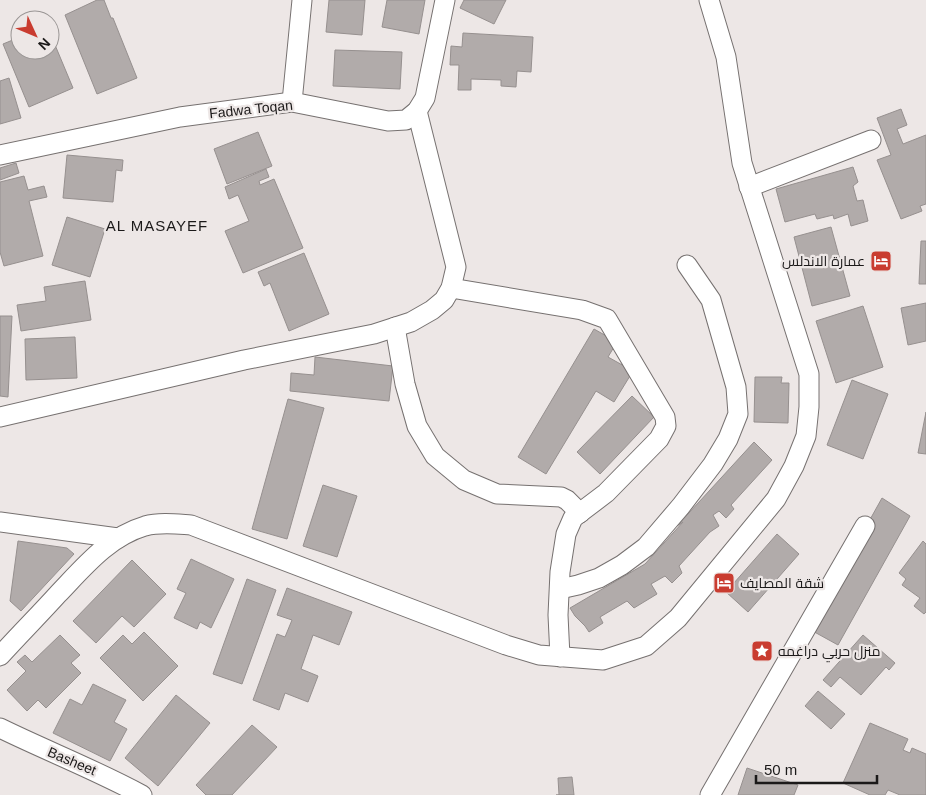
<svg xmlns="http://www.w3.org/2000/svg" width="926" height="795" font-family="Helvetica,Cairo,sans-serif">
<style>
.building{fill:#b1abaa;stroke:#96908f}
.lines{fill:none;stroke-linecap:round;stroke-linejoin:round}
.minor-casing{stroke:#767170;stroke-width:21}
.minor{stroke:#fff;stroke-width:19}
.labels{text-anchor:middle;dominant-baseline:central;stroke-width:4.5;stroke-linejoin:round;paint-order:stroke}
.street-label{font-size:14px;fill:#1b1919;stroke:#ede7e6}
.poi-label{font-size:14px;fill:#1b1919;stroke:#ede7e6;text-anchor:start}
.neighbourhood-label{font-size:15px;letter-spacing:1px;fill:#1b1919;stroke:#ede7e6}
</style>
<rect width="100%" height="100%" fill="#ede7e6"/>
<g class="building">
<path d="M97 0H104L111 18H113L137 78 97 94 65 15Z"/>
<path d="M329 0H365L362 35 326 32Z"/>
<path d="M387 0H425L419 34 382 27Z"/>
<path d="M464 0H506L494 24 460 8Z"/>
<path d="M50 33 73 88 29 107 3 44 20 37V50H50Z"/>
<path d="M463 33 533 37 531 72 517 71 516 87 501 86V80L471 79V90H458L459 65H450L451 46 462 47Z"/>
<path d="M335 50 402 52 400 89 333 86Z"/>
<path d="M9 78 21 118 0 124V81Z"/>
<path d="M901 109 907 125 897 129 903 144 926 135V204L920 206 922 211 901 219 877 160 891 155 877 118Z"/>
<path d="M258 132 272 166 227 184 214 149Z"/>
<path d="M67 155 123 160 122 171 116 170 113 202 63 198Z"/>
<path d="M16 163 19 173 0 180V168Z"/>
<path d="M853 167 858 182 853 186 857 201 863 200 868 221 851 226 848 214 834 219 833 215 817 219 815 214 785 222 776 189Z"/>
<path d="M266 169 269 177 259 181 260 185 274 179 303 248 243 273 225 231 249 221 238 195 229 199 225 187Z"/>
<path d="M24 176 28 190 44 186 47 197 29 201 43 256 4 266 0 252V182Z"/>
<path d="M67 217 105 229 90 277 52 265Z"/>
<path d="M831 227 850 296 812 306 794 237Z"/>
<path d="M921 241H926V284H919Z"/>
<path d="M304 253 329 314 289 331 270 283 264 286 258 272Z"/>
<path d="M85 281 91 320 21 331 17 305 46 301 44 287Z"/>
<path d="M926 303V341L908 345 901 308Z"/>
<path d="M863 306 883 367 836 383 816 321Z"/>
<path d="M0 316H12L8 397 0 396Z"/>
<path d="M594 329 617 342 608 357 633 371 614 402 596 391 546 474 518 457Z"/>
<path d="M75 337 77 378 26 380 25 339Z"/>
<path d="M315 357 393 366 389 401 290 391 291 373 314 375Z"/>
<path d="M755 377H782L781 383H789L788 423 754 422Z"/>
<path d="M852 380 888 394 863 459 827 445Z"/>
<path d="M632 396 654 417 600 474 577 452Z"/>
<path d="M288 399 324 408 287 539 252 529Z"/>
<path d="M926 412V454L918 453Z"/>
<path d="M754 442 772 460 731 505 734 509 726 518 719 511 713 515 719 526 710 532 679 566 682 573 672 583 665 576 651 584 657 594 634 608 627 601 600 617 603 623 589 632 585 626 575 616 570 608 645 564 683 522 677 526Z"/>
<path d="M323 485 357 496 337 557 303 546Z"/>
<path d="M882 498 910 516 838 645 809 629Z"/>
<path d="M777 534 799 554 748 612 726 592Z"/>
<path d="M18 541 67 548 74 554 21 611 10 601Z"/>
<path d="M923 541 926 544V612L924 614 914 606 920 598 902 585 906 579 899 573Z"/>
<path d="M191 559 234 579 211 628 200 622 197 629 174 618 186 593 177 589Z"/>
<path d="M132 560 166 594 134 627 122 616 96 643 73 621Z"/>
<path d="M247 579 276 590 242 684 213 674Z"/>
<path d="M287 588 352 612 339 645 313 635 301 669 318 676 308 702 285 693 279 710 253 700 277 634 285 637 292 620 277 615Z"/>
<path d="M144 632 178 666 143 701 100 658 123 635 132 644Z"/>
<path d="M60 635 80 655 71 663 81 673 46 708 38 700 27 711 7 690 26 671 17 662 25 655 32 662Z"/>
<path d="M863 635 895 663 889 670 886 667 861 695 840 677 831 687 823 680Z"/>
<path d="M93 684 126 700 114 722 127 729 110 761 53 733 70 699 82 705Z"/>
<path d="M818 691 845 714 831 729 805 706Z"/>
<path d="M176 695 210 723 158 786 125 758Z"/>
<path d="M870 723 908 739 903 750 910 753 912 748 926 754V795H900L888 790 885 795H870L843 783Z"/>
<path d="M252 725 277 747 232 795H206L196 785Z"/>
<path d="M747 768 798 785 794 795H738Z"/>
<path d="M572 777 574 795H556H559L558 778Z"/>
</g>
<g class="lines">
<g class="minor-casing">
<g id="minor">
<path d="M292 102 302 0"/>
<path d="M0 155 180 117 292 102 388 121 406 120 417 111 425 98 445 0"/>
<path d="M749 187 871 140"/>
<path d="M451 288 582 310 607 319 665 417 666 426 659 439 606 493 573 518 566 534 560 572 558 615 560 657"/>
<path d="M395 327 405 384 417 426 435 456 464 480 497 494 561 497 567 500 580 513"/>
<path d="M0 417 244 360 374 334 411 322 432 310 444 300 451 288 456 267 417 111"/>
<path d="M0 522 118 538"/>
<path d="M560 589 578 585 599 578 622 565 646 547 681 506 713 464 728 439 738 414 736 387 711 300 687 265"/>
<path d="M0 656C19 635 39 615 58 594 84 567 108 537 145 526 160 522 176 524 191 525L506 645 539 655 603 660 646 646 678 618 776 499 794 466 806 436 809 407V374L742 163 726 57 709 0"/>
<path d="M0 728C47 751 96 770 142 795"/>
<path d="M710 795 865 526"/>
</g>
</g>
<use href="#minor" class="minor"/>
</g>
<defs>
<g id="hotel-square" transform="scale(1.125)"><rect x="-9" y="-9" width="18" height="18" rx="4" fill="#c93c30" stroke="#ede7e6"/><path d="M-6-4.5h1.5V1H6V5H4.5V3h-9V5H-6ZM-4 0a1.8 1.8 0 1 1 3.6 0ZM.5 0V-2.5h3Q6-2.5 6 0Z" fill="#fff"/></g>
<g id="sight-square" transform="scale(1.125)"><rect x="-9" y="-9" width="18" height="18" rx="4" fill="#c93c30" stroke="#ede7e6"/><path d="M0-6L1.8-2.2L6-1.7L2.9 1.2L3.7 5.4L0 3.3L-3.7 5.4L-2.9 1.2L-6-1.7L-1.8-2.2Z" fill="#fff"/></g>
</defs>
<g fill-rule="evenodd">
<use href="#hotel-square" x="881" y="261"/>
<use href="#hotel-square" x="724" y="583"/>
<use href="#sight-square" x="762" y="651"/>
</g>
<g class="labels">
<g class="street-label">
<text transform="translate(251 109) rotate(-6)">Fadwa Toqan</text>
<text transform="translate(72 761) rotate(23)">Basheet</text>
</g>
<g class="poi-label">
<text x="865" y="261" text-anchor="end">عمارة الاندلس</text>
<text x="740" y="583">شقة المصايف</text>
<text x="778" y="651">منزل حربي دراغمه</text>
</g>
<g class="neighbourhood-label">
<text x="157" y="225">AL MASAYEF</text>
</g>
</g>
<g transform="translate(35 35) rotate(134)"><circle r="24" fill="#ede7e6" stroke="#999594"/>
<path d="M0-4L9 19L0 12L-9 19Z" fill="#c93c30"/>
<text y="-8" font-size="14" font-weight="bold" text-anchor="middle" fill="#1b1919">N</text>
</g>
<path d="M756 775v8h121v-8" fill="none" stroke="#1b1919" stroke-width="2.5"/>
<text x="764" y="775" font-size="15" fill="#1b1919" stroke="#ede7e6" stroke-width="4" paint-order="stroke">50 m</text>
</svg>
